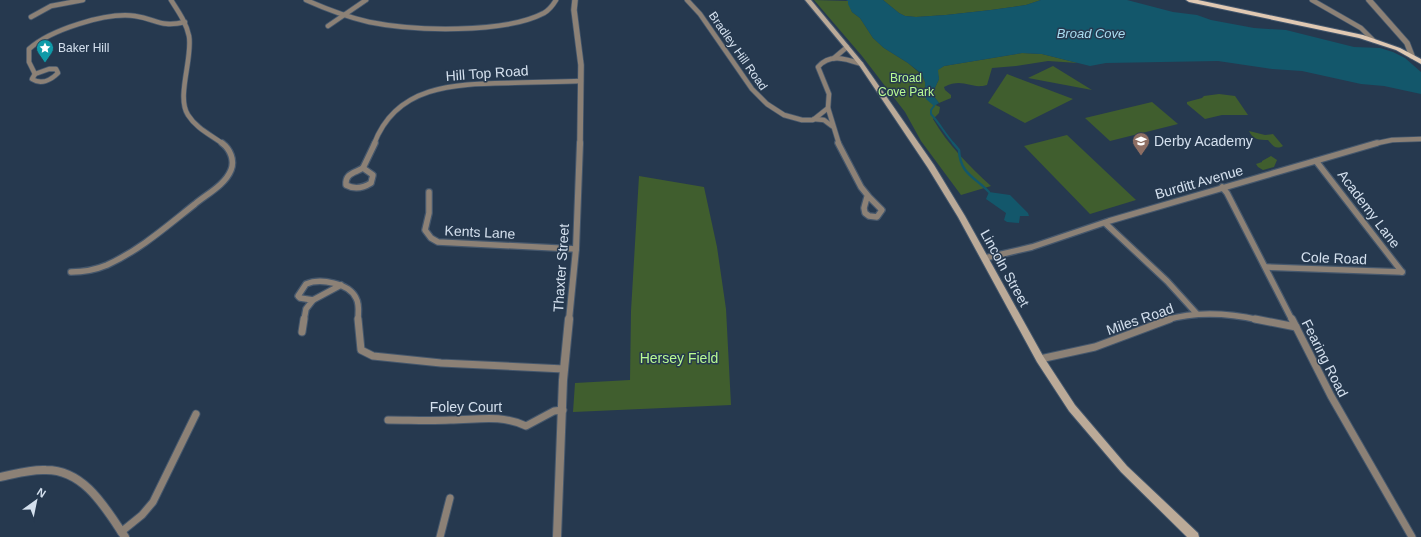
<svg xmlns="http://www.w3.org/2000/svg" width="1421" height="537" font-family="Helvetica,sans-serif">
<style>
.green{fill:#405e2e}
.water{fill:#13576b}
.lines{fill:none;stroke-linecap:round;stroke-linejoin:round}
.stream-far1{stroke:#13576b;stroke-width:2}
.stream{stroke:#13576b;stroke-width:2.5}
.minor-far2-casing{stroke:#45576c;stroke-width:6}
.minor-far1-casing{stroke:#45576c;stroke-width:8}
.minor-casing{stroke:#45576c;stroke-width:9}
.tertiary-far2-casing{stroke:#45576c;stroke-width:7}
.tertiary-far1-casing{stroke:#45576c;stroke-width:8}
.tertiary-casing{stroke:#45576c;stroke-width:10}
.secondary-casing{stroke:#45576c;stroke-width:2}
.primary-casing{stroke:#45576c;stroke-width:2}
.minor-far2{stroke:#8c8176;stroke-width:4.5}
.minor-far1{stroke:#8c8176;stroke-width:5.5}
.minor{stroke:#8c8176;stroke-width:7}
.tertiary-far2{stroke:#8c8176;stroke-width:5.5}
.tertiary-far1{stroke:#8c8176;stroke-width:6}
.tertiary{stroke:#8c8176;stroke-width:8}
.secondary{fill:#bbaa98;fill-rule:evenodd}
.primary{fill:#e0c9b3;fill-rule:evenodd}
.labels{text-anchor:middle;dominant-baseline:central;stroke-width:3;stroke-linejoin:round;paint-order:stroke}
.far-poi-label{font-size:12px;fill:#d4e0ee;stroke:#26394f;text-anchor:start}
.far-street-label{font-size:12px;fill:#d4e0ee;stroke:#26394f}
.far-park-label{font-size:12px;fill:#b9fb92;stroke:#26394f}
.far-water-label{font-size:13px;font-style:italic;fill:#a9ddf1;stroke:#26394f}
.street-label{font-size:14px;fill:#d4e0ee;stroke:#26394f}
.poi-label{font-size:14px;fill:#d4e0ee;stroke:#26394f;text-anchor:start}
.park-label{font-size:14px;fill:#b9fb92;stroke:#26394f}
</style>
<rect width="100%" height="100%" fill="#26394f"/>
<g class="green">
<path d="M814 0 848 1 852 12 860 18 873 38 884 48 908 63 922 75 925 82 927 99 933 104 940 107 939 113 933 119C948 145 969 166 991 186L961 195 921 141 905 112 862 56Z"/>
<path d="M883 0H1041L1026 5 991 10 946 15 916 17 905 16 899 13Z"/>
<path d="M1022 53 1042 54 1078 63 1048 61 1016 66 992 68 987 85C970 90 964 77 944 87L945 90 951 95V98L939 103 932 94 939 79 937 70 944 66Z"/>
<path d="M1053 66 1092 90 1028 78Z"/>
<path d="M1007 74 1073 99 1025 123 988 103Z"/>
<path d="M1219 94 1235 96 1248 115H1222L1205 119 1187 104V102L1202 98 1204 96Z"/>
<path d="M1152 102 1178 124 1110 141 1085 118Z"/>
<path d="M1249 131 1265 135 1273 134 1283 146C1276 150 1273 146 1268 140 1260 140 1253 140 1249 131Z"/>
<path d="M1067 135 1136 200 1090 214 1024 146Z"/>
<path d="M1271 156 1277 160 1274 167 1263 170 1258 167 1256 164 1262 162V161Z"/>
<path d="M639 176 704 187 717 247 726 309 731 405 573 412 575 383 630 380 631 311Z"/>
</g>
<g class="water">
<path d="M846 0H883L899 13 905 16 916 17 946 15 991 10 1026 5 1041 0H1127L1173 12 1197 15 1211 20 1254 28 1286 30 1354 47 1380 48 1393 52 1405 58 1421 72V94L1384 86 1361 84 1302 71 1272 69 1218 61 1106 63 1090 66 1042 54 1022 53 944 66 938 70 939 79 932 94 939 103 934 106 926 99 925 82 922 74 908 63 884 48 873 38 860 18 852 12 848 4V1Z"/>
<path d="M989 192 1010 195 1028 213 1029 216H1020L1019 223 1007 222 1004 220 1006 213 986 199Z"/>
</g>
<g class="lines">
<path class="stream-far1" d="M934 106 931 110V114C940 124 945 134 954 144"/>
<path class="stream" d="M953 143 959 150C960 174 975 177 989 192"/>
<g class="minor-far2-casing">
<g id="minor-far2">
<path d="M171 0C178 11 186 22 189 36 193 58 176 97 188 115 196 128 211 135 223 144"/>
<path d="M306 0C326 9 347 17 369 22 413 31 504 34 544 13 549 10 553 5 556 0"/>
<path d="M687 0 700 14 752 89 767 104 784 115 802 120H813L828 108 829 94 818 67C830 53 846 59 861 64"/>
<path d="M1312 0 1361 28 1373 40"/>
<path d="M31 17 51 6 83 0"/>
<path d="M328 26 366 0"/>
<path d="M834 58 847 47"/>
<path d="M49 69H56L58 73C51 80 41 85 32 79L35 74Z"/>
<path d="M35 74 29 62V49C50 30 106 12 135 16 157 19 160 28 185 22"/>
<path d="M828 108 839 144"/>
<path d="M814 119 824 120 832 126"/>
<path d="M374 144C396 85 454 84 508 83 532 82 557 82 581 81"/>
<path d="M1373 144 1392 140 1421 139"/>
</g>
</g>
<g class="minor-far1-casing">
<g id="minor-far1">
<path d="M838 143 861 187 869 197 882 210 877 217 869 216 865 213 864 208 867 197"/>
<path d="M1316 161 1402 272"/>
<path d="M363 168 373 175 371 183C363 188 355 190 346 185 345 173 355 173 363 168Z"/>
<path d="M363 168 375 143"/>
<path d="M1222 187 1227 193 1292 320"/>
<path d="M429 192V213L425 230 431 238 438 242 576 249"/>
<path d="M1105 223 1167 281 1197 314"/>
<path d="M985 258 1032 247 1109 221 1377 143"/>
<path d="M1266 267 1402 272"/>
<path d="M71 272C84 272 95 270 107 265 140 250 167 226 195 204 207 194 225 185 231 170 235 160 230 149 222 143"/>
<path d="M313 300 341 285"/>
<path d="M304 320 306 309 313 300 300 298 298 296 306 284C320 278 349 283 356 298 360 305 358 313 358 320"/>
<path d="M1166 320C1197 311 1228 313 1259 320"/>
</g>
</g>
<g class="minor-casing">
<g id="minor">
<path d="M358 319 361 350 373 356 441 363 564 369"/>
<path d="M1255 319 1296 327"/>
<path d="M1292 319 1331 396 1412 537"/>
<path d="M302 332 304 319"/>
<path d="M1040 359 1095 347 1170 319"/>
<path d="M388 420C409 420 429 421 450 420 476 420 501 414 526 426L554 411 563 410"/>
<path d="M121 532 142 515 153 502 196 414"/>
<path d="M440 537 450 498"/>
</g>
</g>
<g class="tertiary-far2-casing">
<g id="tertiary-far2">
<path d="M575 0 574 10 581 65 580 144"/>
<path d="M1369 0 1407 43 1412 56"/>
</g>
</g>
<g class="tertiary-far1-casing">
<path id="tertiary-far1" d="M569 320 576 249 580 143"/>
</g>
<g class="tertiary-casing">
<g id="tertiary">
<path d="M0 477C15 474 30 469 46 470 85 470 106 509 125 537"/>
<path d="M557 537 563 380 569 319"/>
</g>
</g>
<g class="secondary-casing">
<path id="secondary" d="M805 0H811L863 63 934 165 965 216 1043 356 1075 405 1127 466 1198 533 1199 537H1187L1121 472 1069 411 1037 362 958 217 928 168 859 65Z"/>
</g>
<g class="primary-casing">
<path id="primary" d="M1186 0H1198L1363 35 1400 48 1421 59V64L1396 50 1359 38 1189 2Z"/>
</g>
<use href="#minor-far2" class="minor-far2"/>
<use href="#minor-far1" class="minor-far1"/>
<use href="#minor" class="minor"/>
<use href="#tertiary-far2" class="tertiary-far2"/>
<use href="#tertiary-far1" class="tertiary-far1"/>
<use href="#tertiary" class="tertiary"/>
<use href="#secondary" class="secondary"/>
<use href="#primary" class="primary"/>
</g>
<defs>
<g id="sight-pin" transform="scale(0.9)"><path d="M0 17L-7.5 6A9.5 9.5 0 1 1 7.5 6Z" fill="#0f9aa8" stroke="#26394f"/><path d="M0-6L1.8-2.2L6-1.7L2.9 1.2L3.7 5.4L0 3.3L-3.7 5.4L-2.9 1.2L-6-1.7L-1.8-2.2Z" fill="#fff"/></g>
<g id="school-pin" transform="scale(0.9)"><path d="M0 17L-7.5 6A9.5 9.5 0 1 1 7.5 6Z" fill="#8d6e63" stroke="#26394f"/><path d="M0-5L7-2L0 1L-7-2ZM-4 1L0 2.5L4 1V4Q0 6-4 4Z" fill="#fff"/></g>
</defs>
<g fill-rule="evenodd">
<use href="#sight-pin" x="45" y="48"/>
<use href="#school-pin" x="1141" y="141"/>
</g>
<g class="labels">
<g class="far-poi-label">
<text x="58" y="48">Baker Hill</text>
</g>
<g class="far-street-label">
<text transform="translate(738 51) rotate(55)">Bradley Hill Road</text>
</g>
<g class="far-park-label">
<text x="906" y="78">Broad<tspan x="906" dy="14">Cove Park</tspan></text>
</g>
<g class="far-water-label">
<text x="1091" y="33">Broad Cove</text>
</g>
<g class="street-label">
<text transform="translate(487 73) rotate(-4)">Hill Top Road</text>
<text transform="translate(1199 182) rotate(-16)">Burditt Avenue</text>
<text transform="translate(1369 209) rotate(53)">Academy Lane</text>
<text transform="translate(480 232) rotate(3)">Kents Lane</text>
<text transform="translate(1334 258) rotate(2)">Cole Road</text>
<text transform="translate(561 268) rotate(-86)">Thaxter Street</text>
<text transform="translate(1005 268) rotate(61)">Lincoln Street</text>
<text transform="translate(1140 319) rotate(-19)">Miles Road</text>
<text transform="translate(1325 358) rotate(63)">Fearing Road</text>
<text x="466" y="407">Foley Court</text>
</g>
<g class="poi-label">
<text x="1154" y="141">Derby Academy</text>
</g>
<g class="park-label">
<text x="679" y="358">Hersey Field</text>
</g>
</g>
<g transform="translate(36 501) rotate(33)" stroke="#26394f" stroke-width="3" paint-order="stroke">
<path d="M0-3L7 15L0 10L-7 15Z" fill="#d4e0ee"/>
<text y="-6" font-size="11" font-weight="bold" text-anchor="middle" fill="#d4e0ee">N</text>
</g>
</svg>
